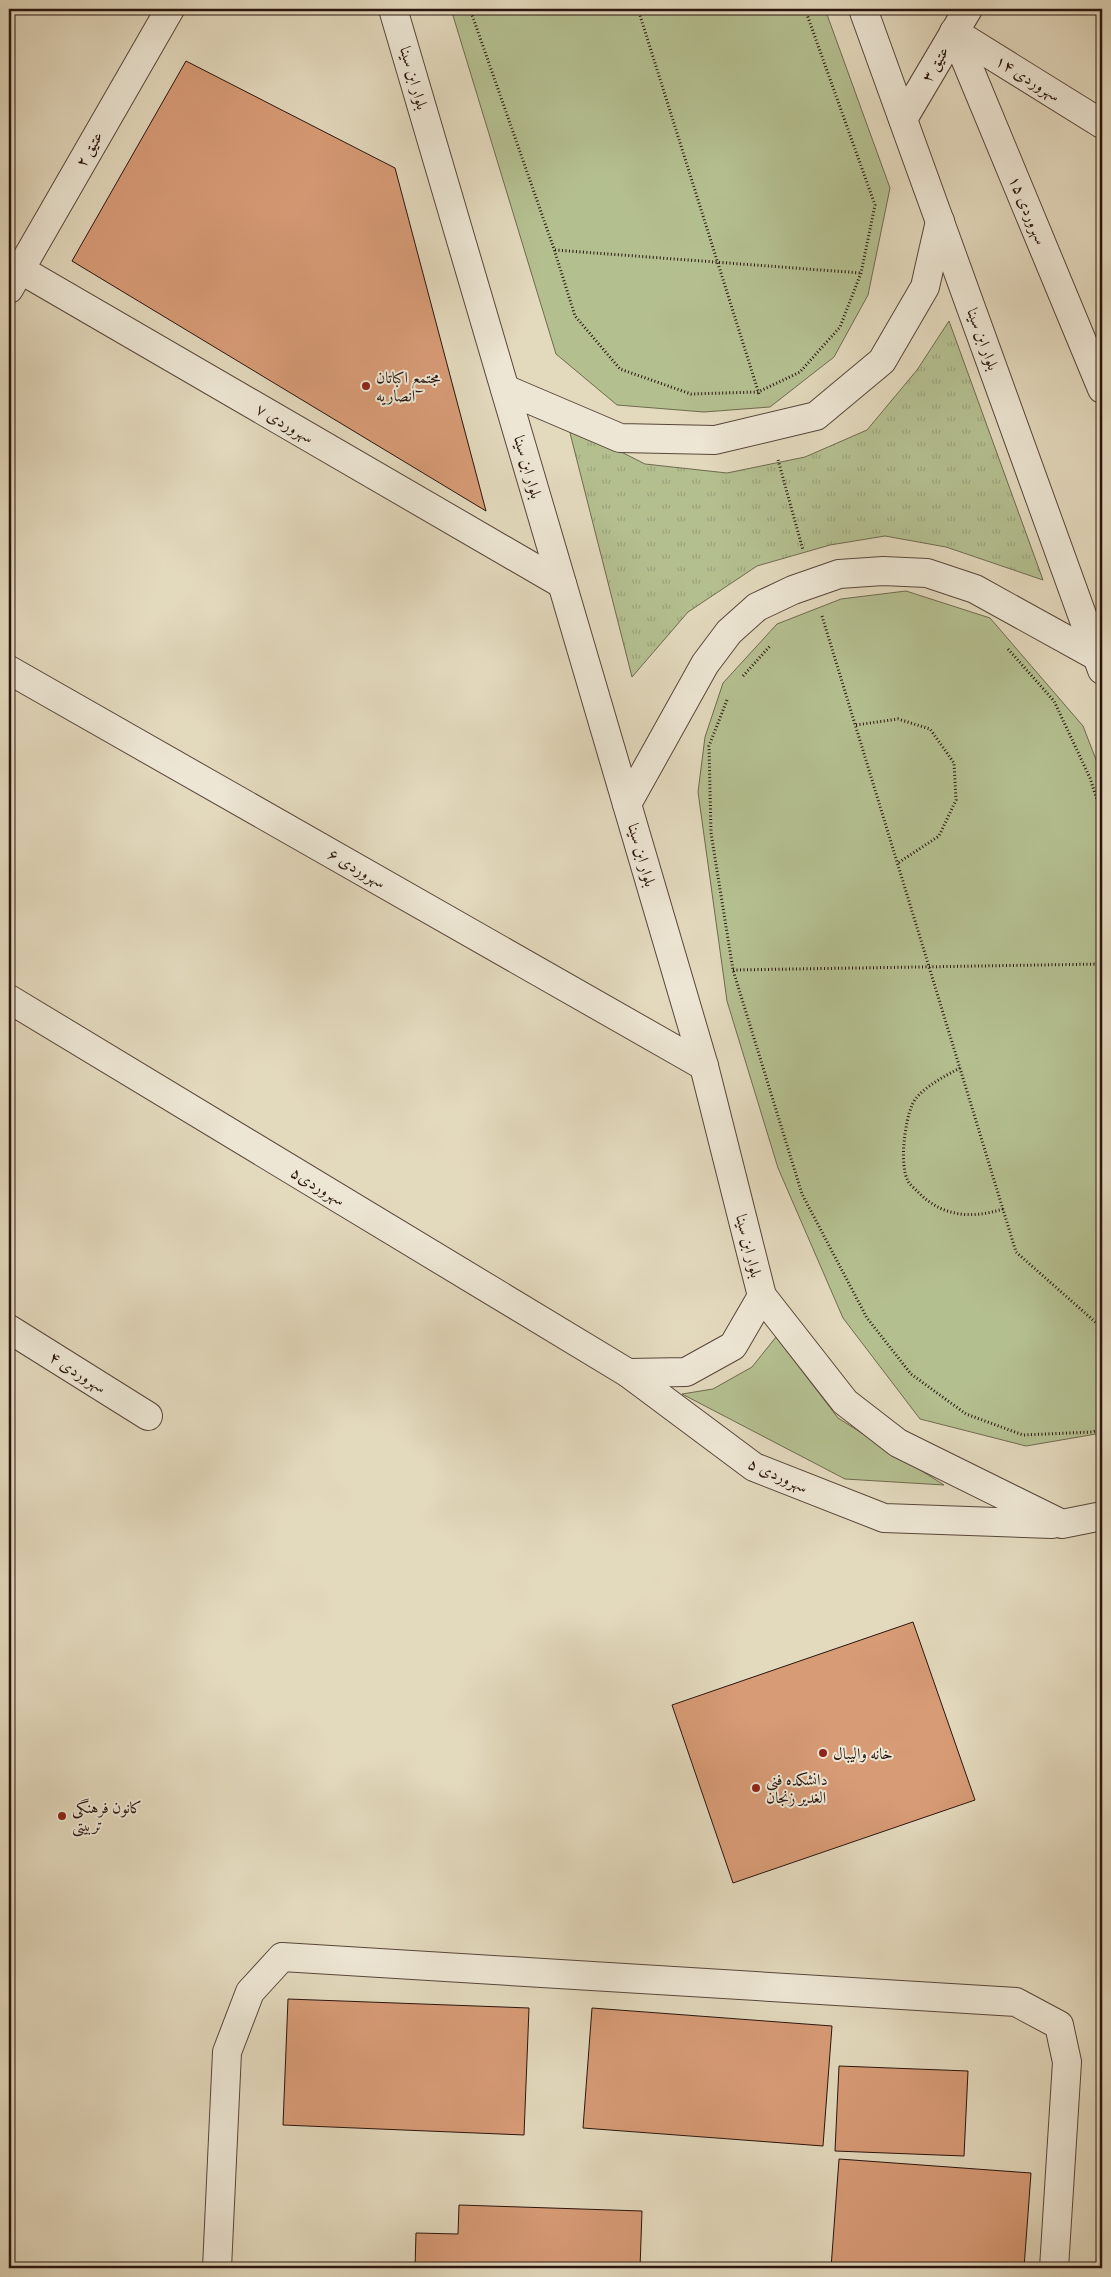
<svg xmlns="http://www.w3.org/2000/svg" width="1111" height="2277" font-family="'IM FELL French Canon',Amiri,serif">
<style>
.grass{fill:#b4bf90;stroke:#6f6a4f}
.park{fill:url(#park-tufts);stroke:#6f6a4f}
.building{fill:#d79b76;stroke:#2a150e}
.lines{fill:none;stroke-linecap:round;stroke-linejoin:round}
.minor-casing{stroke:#58463a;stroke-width:30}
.path{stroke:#2a150e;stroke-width:3;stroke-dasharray:1 2.5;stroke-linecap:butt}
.minor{stroke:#ede6d4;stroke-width:28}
.poi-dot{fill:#8f2418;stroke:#ede6d4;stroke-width:2}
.labels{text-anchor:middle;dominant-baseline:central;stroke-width:4;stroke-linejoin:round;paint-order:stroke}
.street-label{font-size:16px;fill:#2a150e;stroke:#ede6d4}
.poi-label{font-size:16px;fill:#2a150e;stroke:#ede6d4;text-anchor:start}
</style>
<defs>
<pattern id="park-tufts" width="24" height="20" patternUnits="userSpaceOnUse" patternTransform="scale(1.25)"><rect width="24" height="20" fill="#b4bf90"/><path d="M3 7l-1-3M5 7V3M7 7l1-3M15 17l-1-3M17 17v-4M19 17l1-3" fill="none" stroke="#9ba37b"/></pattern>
</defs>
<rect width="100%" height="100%" fill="#e3d9bd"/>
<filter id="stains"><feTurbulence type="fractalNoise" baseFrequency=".004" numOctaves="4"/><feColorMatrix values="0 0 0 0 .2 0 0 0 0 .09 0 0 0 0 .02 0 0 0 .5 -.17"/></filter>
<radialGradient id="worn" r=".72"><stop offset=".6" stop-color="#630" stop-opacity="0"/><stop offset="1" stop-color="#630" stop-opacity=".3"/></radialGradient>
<g class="grass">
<path d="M451 9H825L890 188 868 295 834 357 770 407 704 412 617 405 556 354Z"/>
<path d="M906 591 990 618 1083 726 1102 775V1433L1026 1446 920 1419 843 1318 778 1168 727 1001 698 792 705 737 723 683 777 624 841 599Z"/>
<path d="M776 1337 838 1418 944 1485 845 1479 682 1394 713 1389 752 1367Z"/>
</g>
<path class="park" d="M949 321 1043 580 946 547 885 536 830 545 757 566 688 612 632 677 568 425 645 464 727 473 805 457 867 430 917 370Z"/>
<g class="building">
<path d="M186 61 395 168 486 511 72 261Z"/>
<path d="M913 1622 975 1800 733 1883 672 1705Z"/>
<path d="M288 1999 529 2008 524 2135 283 2125Z"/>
<path d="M592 2008 832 2026 823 2146 583 2128Z"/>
<path d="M839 2066 968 2071 964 2156 835 2151Z"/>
<path d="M839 2159 1031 2173 1024 2268H831Z"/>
<path d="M459 2205 642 2211 640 2268H415L416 2233 458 2234Z"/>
</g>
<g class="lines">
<g class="minor-casing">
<g id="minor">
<path d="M393 9 704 1066 762 1296 845 1402 898 1443 1062 1524 1102 1516"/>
<path d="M863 9 1102 670"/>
<path d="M954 32 1102 389"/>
<path d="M954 32 1102 124"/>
<path d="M903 119 968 9"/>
<path d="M9 263 562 584"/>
<path d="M9 289 170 9"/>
<path d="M505 389 620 438 715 440 816 416 882 361 925 287 940 221"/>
<path d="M9 670 704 1066"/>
<path d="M627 804 705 664 729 632 757 607 793 590 839 574 883 571 927 573 975 589 1098 657"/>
<path d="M9 999 628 1373 754 1467 884 1518 1052 1524"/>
<path d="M9 1329 148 1416"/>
<path d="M628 1373 686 1372 733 1346 762 1296"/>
<path d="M217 2268 227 2052 250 1992 282 1957 1016 2002 1059 2025 1067 2062 1054 2268"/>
</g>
</g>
<g class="path">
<path d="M470 9 554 249 575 316 620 369 691 394 758 392 800 372 840 327 861 273 875 205 805 9"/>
<path d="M638 9 759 394"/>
<path d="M555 250 861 273"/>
<path d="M778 460 803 550"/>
<path d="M822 616 1016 1252 1102 1328"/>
<path d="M1008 649 1054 701 1090 778 1102 815"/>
<path d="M743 676 770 646"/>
<path d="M727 700 709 746 711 833 733 970 802 1194 867 1318 911 1374 966 1414 1023 1435 1092 1432 1102 1429"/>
<path d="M856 725 898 719 930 729 954 763 956 800 939 836 898 863"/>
<path d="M733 970 1102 964"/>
<path d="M960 1068C945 1076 919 1089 912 1105 905 1122 899 1164 908 1181 910 1185 915 1189 918 1192 942 1217 972 1219 1003 1209"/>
</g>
<use href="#minor" class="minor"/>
</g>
<g class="poi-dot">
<circle cx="366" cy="386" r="5"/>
<circle cx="823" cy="1753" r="5"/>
<circle cx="756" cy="1788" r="5"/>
<circle cx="62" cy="1816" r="5"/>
</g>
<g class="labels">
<g class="street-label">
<text transform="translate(935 64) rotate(-60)">عتیق ۳</text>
<text transform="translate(414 78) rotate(74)">بلوار ابن سینا</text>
<text transform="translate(1028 78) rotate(32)">سهروردی ۱۴</text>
<text transform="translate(89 149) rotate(-60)">عتیق ۲</text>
<text transform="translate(1028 210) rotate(67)">سهروردی ۱۵</text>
<text transform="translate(983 339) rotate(70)">بلوار ابن سینا</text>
<text transform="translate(285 423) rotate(30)">سهروردی ۷</text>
<text transform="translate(528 467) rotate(74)">بلوار ابن سینا</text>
<text transform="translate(642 855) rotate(74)">بلوار ابن سینا</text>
<text transform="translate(357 868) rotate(30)">سهروردی ۶</text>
<text transform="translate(318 1186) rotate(31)">سهروردی۵</text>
<text transform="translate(749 1246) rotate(76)">بلوار ابن سینا</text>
<text transform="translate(78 1372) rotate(32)">سهروردی ۴</text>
<text transform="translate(778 1475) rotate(24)">سهروردی ۵</text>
</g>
<g class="poi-label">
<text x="376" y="377">مجتمع اکباتان<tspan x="376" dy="18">انصاریه</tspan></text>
<text x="833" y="1753">خانه والیبال</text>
<text x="766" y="1779">دانشکده فنی<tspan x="766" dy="18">الغدیر زنجان</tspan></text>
<text x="72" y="1807">کانون فرهنگی<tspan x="72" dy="18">تربیتی</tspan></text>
</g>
</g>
<rect width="1111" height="2277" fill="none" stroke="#e3d9bd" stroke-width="30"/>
<rect x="10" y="10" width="1091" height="2257" fill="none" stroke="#2a150e" stroke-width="2.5"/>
<rect x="15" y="15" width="1081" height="2247" fill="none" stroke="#2a150e"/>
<rect width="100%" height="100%" filter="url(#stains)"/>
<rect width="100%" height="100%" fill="url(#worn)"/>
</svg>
